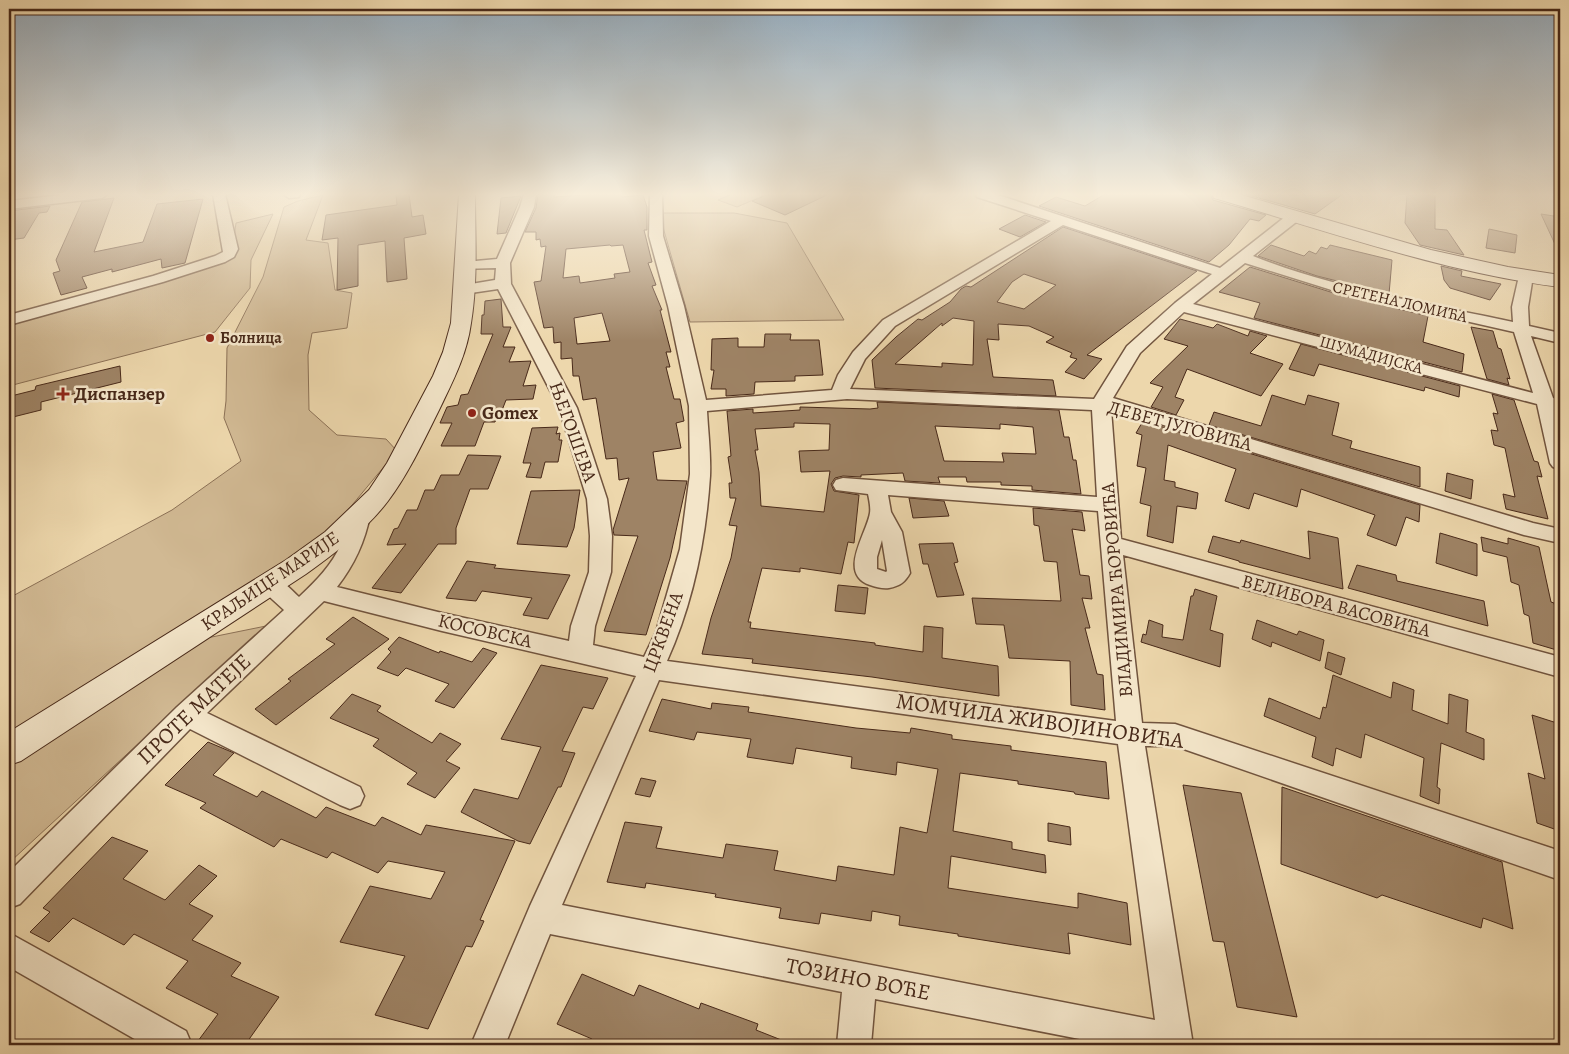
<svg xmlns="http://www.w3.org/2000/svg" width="1569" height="1054" font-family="Alegreya,serif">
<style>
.green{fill:#d1b993;stroke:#8c7156}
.building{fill:#9e8365;stroke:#482919;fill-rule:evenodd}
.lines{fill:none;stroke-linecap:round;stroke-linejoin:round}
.street-casing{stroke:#71543e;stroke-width:3}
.secondary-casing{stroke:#482919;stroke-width:2}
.street{fill:#f3e5c9;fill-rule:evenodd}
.secondary{fill:#f3e5c9;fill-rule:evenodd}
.poi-dot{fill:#8f2418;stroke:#f3e5c9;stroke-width:2}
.labels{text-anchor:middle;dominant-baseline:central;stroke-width:5;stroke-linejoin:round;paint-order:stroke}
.far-street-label{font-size:16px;fill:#482919;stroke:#f3e5c9}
.far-poi-label{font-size:16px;font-weight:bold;fill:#482919;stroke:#f3e5c9;text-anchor:start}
.poi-label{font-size:19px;font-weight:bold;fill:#482919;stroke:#f3e5c9;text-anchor:start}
.street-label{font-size:19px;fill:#482919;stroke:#f3e5c9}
.near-street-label{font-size:22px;fill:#482919;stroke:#f3e5c9}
</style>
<rect width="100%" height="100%" fill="#edd7ac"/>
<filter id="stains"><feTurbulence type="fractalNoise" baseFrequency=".004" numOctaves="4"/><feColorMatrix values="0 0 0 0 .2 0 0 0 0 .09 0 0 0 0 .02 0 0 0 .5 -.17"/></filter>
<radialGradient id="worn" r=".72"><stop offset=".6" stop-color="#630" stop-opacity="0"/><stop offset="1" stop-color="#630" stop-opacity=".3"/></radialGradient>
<g class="green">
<path d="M732 194H767L737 207 718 200Z"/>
<path d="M323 195 306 240 328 243 335 290 352 293 347 328 312 333 308 355 309 410 337 435 386 439 397 451 323 540 9 737V598L172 510 241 461 224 418 226 401 227 348 263 277 284 207 298 201Z"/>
<path d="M659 213H734L787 223 844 320 690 322Z"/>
<path d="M273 214 251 260 250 288 215 332 9 386V322L231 258 236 223Z"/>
<path d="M266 626 11 861 9 863V767L197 640Z"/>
</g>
<g class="building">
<path d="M396 194H409L412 217 423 215 426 234 404 238 407 279 387 282 385 241 358 245V286L337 290 338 238 322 240 326 215 397 205Z"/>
<path d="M538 194H554V197L601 194H622V197L643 195 647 207V230H644L652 262 648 263 656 285 652 286 662 310H660L671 352H666L670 367H666L674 399H680L684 421 676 423 681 448 653 452 657 480 687 481 670 558 646 635 604 631 638 536 614 535 613 530 629 478 619 480 617 458 606 459 596 398 583 400 579 376H573L572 358 561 359V342L554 343 553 327 544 328 534 282 541 281 546 246 541 247 540 239 536 240V232H525L536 208ZM610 245 611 246 623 245 630 272 614 274 615 278 580 283 579 276 563 278 566 249ZM602 313 610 341 577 344 574 318Z"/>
<path d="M769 194H829L785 215 752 201Z"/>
<path d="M1105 194H1210L1213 200 1266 215 1259 221 1250 219 1229 245 1209 262 1039 206 1056 197 1085 206Z"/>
<path d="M1245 194H1343L1315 214Z"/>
<path d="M1407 194H1435V229L1447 230 1464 255 1420 245 1405 223Z"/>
<path d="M521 196 506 233 497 234 501 198Z"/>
<path d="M114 198 94 252 143 242 157 204 203 199 185 263 162 268 161 259 112 272V269L82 277 87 288 61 295 53 273 60 271 56 260 82 202Z"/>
<path d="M50 206 47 212 39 213 24 238 9 240V211Z"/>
<path d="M1541 214 1560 217V255Z"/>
<path d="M1025 215 1046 222 1020 237 999 229Z"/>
<path d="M1063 227 1197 271 1087 355 1102 359 1084 379 1065 372 1077 359 1070 357 1072 353 1046 342 1054 337 1029 326 998 324 999 340 987 339 993 377 1053 380 1056 396 875 388 872 360 896 337 918 319 922 320 950 302 961 289 966 286 971 287ZM1024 274 1056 285 1024 309 997 302 1012 282ZM953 318 974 321 973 365 942 363V367L895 364 942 323V326Z"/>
<path d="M1489 229 1517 235 1515 253 1486 248Z"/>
<path d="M1271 245 1304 256 1309 251 1316 254 1321 247 1327 249 1330 245 1392 260 1389 294 1317 276 1258 256Z"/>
<path d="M1441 266 1462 271 1461 276 1501 284 1490 300 1450 288 1444 280Z"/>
<path d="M1250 267 1337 294 1428 316 1423 342 1464 354 1462 372 1254 318 1260 303 1219 292Z"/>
<path d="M501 299 503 327H511L503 347H515L509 362 531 361 523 386 536 385 533 399 506 400 499 418 496 419 495 422H484L475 446H441L452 423H440L447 407 458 405 461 395 468 394 493 334H481L482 315H484L485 301Z"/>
<path d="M1180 319 1213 328 1217 324 1248 336 1250 331 1267 336 1250 353 1283 364 1261 396 1187 369 1175 397 1184 400 1176 415 1151 407 1163 387 1150 383 1188 346 1164 339Z"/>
<path d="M1471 327 1493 331 1498 348 1501 349 1510 379 1507 378 1509 385 1487 379Z"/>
<path d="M765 334H791L790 340H819L823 375 795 376V381L755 382 754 394 726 396V389H711L714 370H711L712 339 738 338V347H764Z"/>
<path d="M1301 344 1460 386 1459 397 1425 387 1424 391 1319 364 1314 376 1289 369Z"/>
<path d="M120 366 121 382 41 402V410L9 418 11 396 35 390 36 386Z"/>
<path d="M1492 394 1514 400 1534 461 1538 462 1542 477 1537 476 1548 519 1506 509 1503 494 1515 497 1505 448 1494 445 1491 430 1498 431 1493 413 1498 414Z"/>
<path d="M1272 395 1305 405 1308 395 1339 403 1332 435 1352 441 1350 448 1420 467V487L1209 425 1214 412 1261 426Z"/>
<path d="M877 402 1059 410 1064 437H1069L1073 460H1076L1081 494 1032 490V486L1001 485V482H967L966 477H938L940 483 905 481 903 473 861 475V477L843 476 835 478 831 484 834 491 859 495 854 543 848 542 841 574 800 568V572L762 568 748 622H751L750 628 875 643V645L923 652 924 626 943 628 942 658 998 666 999 696 872 677 752 663 753 659 702 654 711 618 731 558 737 526 729 525 736 498H730L729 483H732L728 457 731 456 727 411 753 409V413L800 410V407L870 409 878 408ZM794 423 830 424 829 450 799 451 801 472 830 471 824 512 761 506 759 472 755 450H758L755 429 794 427ZM1000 424 1033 427 1036 454 1002 453 1004 462 944 461 935 426 1000 429Z"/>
<path d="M1143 421 1420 505 1419 522 1406 517 1396 546 1367 535 1375 515 1301 489 1297 507 1254 493 1249 509 1225 501 1236 469 1168 445 1164 480 1175 482V487L1198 493 1196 509 1177 506 1173 543 1147 536 1151 506 1140 503 1146 468 1137 466 1142 435 1136 433Z"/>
<path d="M558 427 556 434 560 433 559 440H562L558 462H545L541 478 526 477 531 463H523L532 428Z"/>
<path d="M468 455 501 456 488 489H470L456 528V544H438L401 593 372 588 406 544 387 545 394 529 398 528 407 510H417L425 490H434L441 475H459Z"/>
<path d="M1447 473 1473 480 1471 499 1445 491Z"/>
<path d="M580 490 574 528 567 547 517 544 531 491Z"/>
<path d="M909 498 944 501 949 516 913 518Z"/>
<path d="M1033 508 1082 512 1085 531 1072 529 1080 575 1089 576 1092 599 1082 598 1090 628H1085L1097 674 1103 675 1105 710 1071 705 1070 661 1009 658 1004 625 976 624 972 598 1061 601 1057 562 1044 561 1039 526 1034 525Z"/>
<path d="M1308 531 1338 538 1343 589 1239 562V561L1208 552 1213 536 1240 543 1241 540 1310 559Z"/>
<path d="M1440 533 1477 544V576L1436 563Z"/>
<path d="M1481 537 1508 544V538L1539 547 1551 602 1554 603 1560 633V651L1533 643 1529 616 1524 614 1519 585 1511 582 1507 557 1483 551Z"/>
<path d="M953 543 958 562 954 563 964 595 937 597 928 564H923L919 544Z"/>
<path d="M467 561 496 565 494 568 570 575 548 619 523 615 532 598 482 591 476 601 446 598Z"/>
<path d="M1357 565 1396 575 1397 581 1484 601 1488 626 1348 588Z"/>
<path d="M838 585 868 588 865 614 835 611Z"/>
<path d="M1195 589 1217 596 1210 630 1223 634 1220 667 1141 642 1143 634 1146 635 1149 620 1163 625 1162 637 1183 640 1191 596H1193Z"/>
<path d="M353 617 389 639 276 725 255 709 291 681 288 679 335 644 326 639Z"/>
<path d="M1257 620 1297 635 1299 631 1324 640 1320 661 1272 642 1271 647 1252 639Z"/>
<path d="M399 637 439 653 440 651 472 662 483 648 497 653 454 708 435 701 449 684 406 668 398 676 377 668 391 652 388 649Z"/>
<path d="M1328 652 1345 658 1341 675 1325 668Z"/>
<path d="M541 665 608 678 593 709 583 707 562 751 575 753 561 787H558L530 844 518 841 461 812 474 789 518 799 541 747 501 739Z"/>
<path d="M1333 675 1391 698 1393 682 1414 690 1412 710 1448 724 1449 694 1468 700 1466 732 1484 739V760L1441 743 1437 787 1440 789 1439 804 1420 796 1424 758 1365 734 1361 758 1336 748 1333 766 1312 757 1316 737 1264 716 1269 698 1320 719 1323 707 1326 708Z"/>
<path d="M352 694 381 706 377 711 432 743 440 733 461 744 446 761 460 768 435 798 407 784 417 773 373 746 379 739 330 718Z"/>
<path d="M662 699 711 709 712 703 749 707 748 712 856 728 910 733 911 728 952 735V739L1011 746V750L1106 762 1109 799 1075 794 1074 792 1018 784V781L960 773 953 831 1012 842V849L1045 855 1046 873 951 856 948 888 1078 908V893L1127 903 1131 945 1068 933 1070 954 958 936V934L899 925 900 916 872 911 871 921 821 913 819 924 779 918 781 908 715 897 716 894 646 883 645 888 607 882 625 822 662 827 656 848 723 858 726 844 778 851 774 870 836 881 838 866 894 875 900 827 927 833 938 769 897 762 896 775 851 768 852 757 796 748 793 764 747 757 751 739 697 732 694 740 649 731Z"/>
<path d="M1532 715 1560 724V831L1537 823 1528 773 1545 779Z"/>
<path d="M208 742 234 753 213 775 257 797 262 791 316 818 326 807 375 826 382 817 421 835 426 825 515 841 480 920 484 921 472 947 466 946 428 1029 375 1015 405 956 340 942 370 886 431 899 445 872 388 861 378 873 332 852 327 858 281 839 274 847 200 808 206 803 165 785Z"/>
<path d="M641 778 656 781 650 797 635 794Z"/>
<path d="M1183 785 1241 793 1297 1017 1237 1007 1224 942 1213 941Z"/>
<path d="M1282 787 1502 862 1513 929 1483 918 1481 928 1382 895 1377 898 1281 864Z"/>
<path d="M1048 823 1070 827 1071 845 1048 841Z"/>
<path d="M112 837 148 851 123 879 165 900 199 865 217 876 189 904 213 916 192 940 241 963 231 976 279 997 245 1045H195L218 1014 166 988 188 961 134 934 124 945 73 918 49 942 30 932 50 912 43 908Z"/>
<path d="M582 974 634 996 639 985 699 1009 701 1003 758 1024 756 1030 794 1045H589L592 1039 557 1024Z"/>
</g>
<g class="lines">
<g class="street-casing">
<g id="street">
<path d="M70 194H108L102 198 9 209V201Z"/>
<path d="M213 194H225L238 249 234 257 225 262 163 282 9 325V315L153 276 215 256 223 252Z"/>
<path d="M283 194H300L299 197 289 198Z"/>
<path d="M524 194H536L534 207 510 263 511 284 577 408 607 499 612 536 611 572 595 626 593 645 644 657 656 632 680 549 690 474 689 406 668 306 649 236 650 194H662L663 236 684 306 706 400 832 390 838 375 853 352 883 320 1051 221 977 197 976 194H995L1220 268 1290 213H1300L1302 216 1300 219 1253 256C1336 289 1426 303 1513 322L1512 307 1519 276 1521 273H1531L1533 276 1528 307 1529 326 1560 333V343L1531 336 1553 398 1560 400V410H1556L1560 425V469L1553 467 1550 463 1537 404 1184 312 1140 353 1113 398 1533 523 1560 529V543L1524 535 1111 409 1121 539 1560 657V677L1123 555 1142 723 1175 724 1560 851V880L1175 746H1145L1193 1045H1110L875 999 871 1045H837L842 992 550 934 505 1045H471L530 906 636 676 442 631 324 601 207 713 360 787 364 796 360 805 350 809 340 805 190 729 20 904 9 908V872L177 707 284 610 262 590 259 584 262 578C278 573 288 587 299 597 316 581 332 565 341 544 345 533 347 520 353 510L360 508 367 510 370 515C365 542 354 565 337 587L442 613 569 641 571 626 589 572 590 536 587 499 559 408 498 289 464 294 459 292 456 289 459 286 495 280 496 268 460 269 458 266 460 263 465 262 497 259 520 207ZM1063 225 1212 274 1175 303 1127 346 1094 399 850 389 865 359 895 326ZM1245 263 1338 292 1514 332 1533 393 1193 304ZM847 399 1092 410 1097 497 843 478 836 480 833 485 836 490 868 494C869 499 871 507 870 513 867 533 837 574 870 585 876 587 883 589 889 588 900 586 905 582 910 573L902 532 891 512 888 495 1098 511 1116 721 667 661C693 603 706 539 710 476 711 454 708 432 707 411ZM882 540 887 571 886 572 877 569V557ZM659 680 1118 744 1155 1020 562 905Z"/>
<path d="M9 933 186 1031 191 1043 190 1045H145L9 967Z"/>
</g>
</g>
<g class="secondary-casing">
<g id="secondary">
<path d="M459 194H475C475 236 478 281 471 323 467 354 453 381 440 408 424 440 409 473 388 501 366 530 335 553 306 574L21 761 9 765V732L286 560 325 532 369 490 387 463 433 376 443 352 451 323Z"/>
<path d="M1212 194H1238L1431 250 1508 267 1560 275V287C1442 272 1328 231 1214 198Z"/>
</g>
</g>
<use href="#street" class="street"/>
<use href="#secondary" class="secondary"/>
</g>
<linearGradient id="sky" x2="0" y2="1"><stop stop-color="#93aabc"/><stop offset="0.57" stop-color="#f7edda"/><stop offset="1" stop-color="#f7edda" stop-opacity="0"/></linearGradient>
<rect width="1569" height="341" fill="url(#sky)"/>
<g class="poi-dot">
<circle cx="210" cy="338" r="5"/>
<path d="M60.5 386.5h5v5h5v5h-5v5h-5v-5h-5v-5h5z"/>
<circle cx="472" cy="413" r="5"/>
</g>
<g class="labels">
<g class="far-street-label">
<text transform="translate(1400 302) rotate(13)">СРЕТЕНА ЛОМИЋА</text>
<text transform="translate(1371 355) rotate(15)">ШУМАДИЈСКА</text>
</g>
<g class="far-poi-label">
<text x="220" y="338">Болница</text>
</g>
<g class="poi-label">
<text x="74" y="394">Диспанзер</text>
<text x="482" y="413">Gomex</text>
</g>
<g class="street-label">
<text transform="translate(1180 426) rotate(15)">ДЕВЕТ ЈУГОВИЋА</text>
<text transform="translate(573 432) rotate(70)">ЊЕГОШЕВА</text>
<text transform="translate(270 581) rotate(-34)">КРАЉИЦЕ МАРИЈЕ</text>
<text transform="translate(1117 590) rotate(-95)">ВЛАДИМИРА ЋОРОВИЋА</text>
<text transform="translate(1336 606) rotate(15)">ВЕЛИБОРА ВАСОВИЋА</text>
<text transform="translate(485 631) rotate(13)">КОСОВСКА</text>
<text transform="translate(663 632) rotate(-70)">ЦРКВЕНА</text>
</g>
<g class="near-street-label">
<text transform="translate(194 709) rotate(-44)">ПРОТЕ МАТЕЈЕ</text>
<text transform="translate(1040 721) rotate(8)">МОМЧИЛА ЖИВОЈИНОВИЋА</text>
<text transform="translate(858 979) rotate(11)">ТОЗИНО ВОЋЕ</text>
</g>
</g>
<rect width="1569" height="1054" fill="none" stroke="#edd7ac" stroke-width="30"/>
<rect x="10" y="10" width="1549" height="1034" fill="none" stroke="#482919" stroke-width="2.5"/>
<rect x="15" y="15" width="1539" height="1024" fill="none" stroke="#482919"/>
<rect width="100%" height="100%" filter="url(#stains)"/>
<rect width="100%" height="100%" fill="url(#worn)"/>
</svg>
